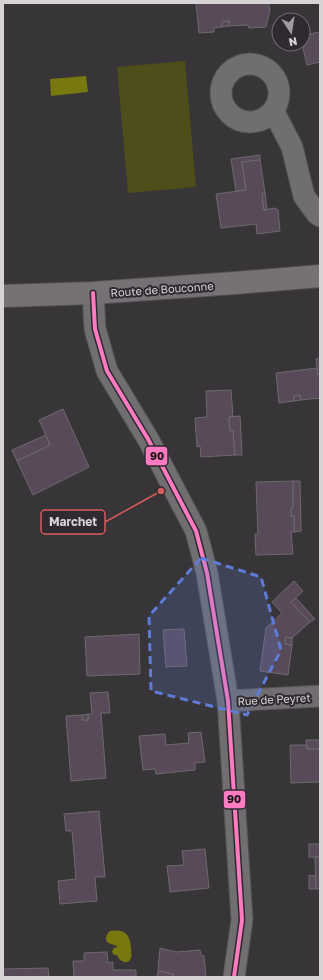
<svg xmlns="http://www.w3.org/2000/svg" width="323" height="980" font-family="'Golos Text',sans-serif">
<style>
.green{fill:#4d4e19}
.water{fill:#77780e}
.building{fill:#584a58;stroke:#6d6a6d}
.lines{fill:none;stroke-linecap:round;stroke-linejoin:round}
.street-casing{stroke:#535153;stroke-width:23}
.secondary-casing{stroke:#535153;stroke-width:24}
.street{stroke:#706e70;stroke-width:21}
.secondary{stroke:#757175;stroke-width:22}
.bus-1-casing{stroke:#2f2a2f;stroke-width:7}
.bus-1{stroke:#fe7ac1;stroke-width:4}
.marked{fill:#5e7cd7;fill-opacity:0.2;stroke:#5e7cd7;stroke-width:3;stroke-dasharray:8 5;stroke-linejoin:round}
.labels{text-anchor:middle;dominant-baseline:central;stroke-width:4;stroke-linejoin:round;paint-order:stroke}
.street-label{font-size:11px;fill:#d6d2d5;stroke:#2f2a2f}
.leader{fill:none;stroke:#d65b5c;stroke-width:1.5}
.callout-dot{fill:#d65b5c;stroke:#2f2a2f;stroke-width:1.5}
.callout{fill:#2f2a2f;stroke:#d65b5c;stroke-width:1.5}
.callout-label{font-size:12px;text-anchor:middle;font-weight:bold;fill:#d6d2d5}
.line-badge{stroke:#2f2a2f;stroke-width:1.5}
.pale-badge-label{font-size:11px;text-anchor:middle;font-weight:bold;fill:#111}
</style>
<rect width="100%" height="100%" fill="#383538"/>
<path class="green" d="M185 61 196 187 128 193 117 67Z"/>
<g class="water">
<path d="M86 76 88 92 51 96 50 79Z"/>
<path d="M110 931C124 929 130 933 131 948 131 951 132 955 131 958 128 966 119 961 117 955H115L113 954 112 951 114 948 117 947V946C115 945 113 945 111 944 103 942 106 934 110 931Z"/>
</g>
<g class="building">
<path d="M196 3H268L270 10 266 27 249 28 248 25 229 26V21L222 22V27L214 28V32L199 33Z"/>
<path d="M229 21V26L222 27V22Z"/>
<path d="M320 32V62L307 65 302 44 303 35Z"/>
<path d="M260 155V160L242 162 246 190 236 191 231 159Z"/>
<path d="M260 160 265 193 262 194 264 210 275 208 278 210 280 231 257 234 256 224 221 228 216 194 246 190 242 162Z"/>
<path d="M265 193 267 209 264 210 262 194Z"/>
<path d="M320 358V375H318L316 359Z"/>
<path d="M317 368 318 375H320V398L301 400 300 395 294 396V401L279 403 276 373Z"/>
<path d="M231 390 233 416 229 417 230 431 233 430 235 455 201 457 200 446 197 447 195 418 207 417 206 391Z"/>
<path d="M300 395 301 400 294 401V396Z"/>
<path d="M63 409 89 467 33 495 17 461 50 445 39 420Z"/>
<path d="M240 416 242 455H235L233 430 230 431 229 417Z"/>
<path d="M46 435 50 445 17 461 12 450Z"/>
<path d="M293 481H300L301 531 294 532V516H291V507H293Z"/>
<path d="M293 481V507H291V516H294V532H291L293 554 256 555 255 534H258L256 482Z"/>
<path d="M294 581 303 591 291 602 310 622 292 638 286 637 285 644 292 645 288 675 260 671 266 628 282 613 272 602Z"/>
<path d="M296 598 315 619 310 622 291 602Z"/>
<path d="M184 629 187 666 166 667 163 630Z"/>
<path d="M139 634 140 674 87 676 85 637Z"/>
<path d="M286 637 292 638V645L285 644Z"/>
<path d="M108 692 110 713H101L106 778 71 781 66 716 82 715V720H88V714H92L90 693Z"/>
<path d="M88 714V720H82V715Z"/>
<path d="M201 732 205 762 195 763V770L156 774 155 769 143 770 139 736 165 734 166 745 189 743 188 733Z"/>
<path d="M306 740H320V749H307Z"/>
<path d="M290 745H307V749H320V782L291 783Z"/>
<path d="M99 811 105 877H95L97 901 60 904 58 881 76 879 72 831H66L64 814Z"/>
<rect x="309" y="844" width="11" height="13"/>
<path d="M320 844V889H316L315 857H320Z"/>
<path d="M205 849 209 888 170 892 167 866 184 865 182 851Z"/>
<path d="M309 875 315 876 316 889H309Z"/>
<path d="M160 948 176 952 200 950 201 955 204 956 206 977H173V974L158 971Z"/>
<path d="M107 952 108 963 113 962V970H136V977H74L73 961H84V953Z"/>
<path d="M48 968 49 977H3V969Z"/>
<path d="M158 971 173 974V977H157Z"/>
</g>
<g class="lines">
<g class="street-casing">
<g id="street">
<circle cx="250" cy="93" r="29"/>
<path d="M274 112 292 147 304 196 317 214 320 216"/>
<path d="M93 293 95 329 107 371 148 439 196 531 207 573 228 701 242 920 234 977"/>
<path d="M228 701 320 696"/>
</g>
</g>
<g class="secondary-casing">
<path id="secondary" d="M3 296 93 293 235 283 320 276"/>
</g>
<use href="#street" class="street"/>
<use href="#secondary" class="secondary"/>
<g class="bus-1-casing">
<path id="bus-1" d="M93 293 95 329 107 371 148 439 196 531 207 573 228 701 242 920 234 977"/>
</g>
<use href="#bus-1" class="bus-1"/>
</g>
<path class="marked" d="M201 558 261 577 281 650 247 715 151 691 149 616Z"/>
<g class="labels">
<g class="street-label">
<text transform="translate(162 289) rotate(-4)">Route de Bouconne</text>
<text transform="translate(274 699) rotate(-3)">Rue de Peyret</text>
</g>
</g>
<path class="leader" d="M161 491L105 522"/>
<circle class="callout-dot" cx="161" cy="491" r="4"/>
<rect class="callout" x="41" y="510" width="64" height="24" rx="4"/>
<g class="callout-label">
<text x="73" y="526">Marchet</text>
</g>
<g class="line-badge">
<rect x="145" y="446" width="23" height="20" rx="4" fill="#fe7ac1"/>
<rect x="223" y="790" width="23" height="19" rx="4" fill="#fe7ac1"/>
</g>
<g class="pale-badge-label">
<text x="157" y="460">90</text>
<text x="234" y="803">90</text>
</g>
<rect width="323" height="980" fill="none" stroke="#d6d2d5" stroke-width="8"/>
<g transform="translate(291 32) rotate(168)"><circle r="19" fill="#2f2a2f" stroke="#726d71"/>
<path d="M0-3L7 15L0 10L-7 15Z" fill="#9f9b9e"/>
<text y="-6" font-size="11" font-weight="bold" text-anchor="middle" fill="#d6d2d5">N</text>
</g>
</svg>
